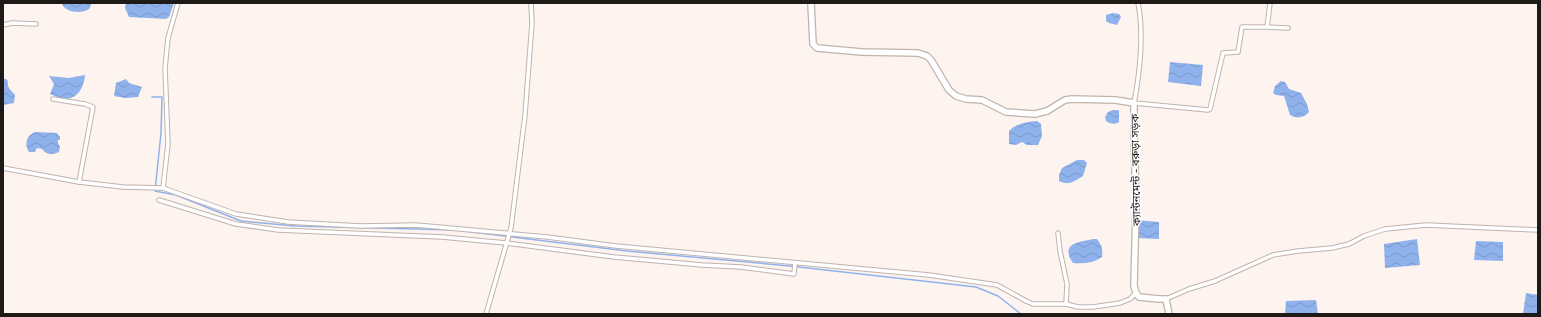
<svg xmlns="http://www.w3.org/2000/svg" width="1541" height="317" font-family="'Golos Text','Noto Sans Bengali',sans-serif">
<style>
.water{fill:url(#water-waves)}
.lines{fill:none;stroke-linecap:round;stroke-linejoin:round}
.stream{stroke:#8fb2ed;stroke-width:1.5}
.street-casing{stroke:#bfb3ad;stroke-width:5.5}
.secondary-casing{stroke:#bfb3ad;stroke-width:8}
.street{stroke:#fff;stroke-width:3.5}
.secondary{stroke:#fff;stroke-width:5.5}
.labels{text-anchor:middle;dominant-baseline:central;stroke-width:3;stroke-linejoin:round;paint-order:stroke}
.street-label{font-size:11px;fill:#1e1a18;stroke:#fff}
</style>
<defs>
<pattern id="water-waves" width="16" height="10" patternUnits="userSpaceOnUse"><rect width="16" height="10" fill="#8fb2ed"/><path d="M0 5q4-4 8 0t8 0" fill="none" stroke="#7b98ca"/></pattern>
</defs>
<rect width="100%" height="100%" fill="#fef4ef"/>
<g class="water">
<path d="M62 3H92L89 9C82 14 64 13 62 3Z"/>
<path d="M126 3H174L169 17 166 19 129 17 125 8Z"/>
<path d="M1113 13 1119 14 1121 17 1117 25 1109 23 1106 21V15Z"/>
<path d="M1170 62 1203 65 1201 86 1168 82Z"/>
<path d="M85 75C84 86 79 98 66 99 62 99 55 96 50 94L54 84 49 76 69 78Z"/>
<path d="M3 79H6L8 81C6 87 12 91 15 95L14 103 3 105Z"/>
<path d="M126 79 129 83 142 87 138 97 125 98 114 96 116 83Z"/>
<path d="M1281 81 1285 82 1289 89 1301 93 1307 104 1309 112C1304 118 1297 119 1290 115L1284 96 1276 95 1273 93 1275 86Z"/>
<path d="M1113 110H1118L1119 111V122C1114 125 1111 124 1106 121L1105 117 1108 112Z"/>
<path d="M1037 121 1041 124 1042 136 1038 145H1027L1022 142 1016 145 1009 144V131C1017 123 1026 122 1037 121Z"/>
<path d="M35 132 57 133 60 137V140H58V143L60 147 59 152C53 155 46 155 42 149L37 148 35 152H29C24 145 26 135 35 132Z"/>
<path d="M1077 160H1084L1087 163 1083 176C1075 181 1069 186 1059 181V175L1062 168Z"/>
<path d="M1136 220 1159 222V239L1136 238Z"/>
<path d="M1093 239H1097C1102 245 1103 250 1102 257 1094 263 1083 264 1073 263 1059 243 1080 242 1093 239Z"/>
<path d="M1417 239 1420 265 1385 268 1384 244Z"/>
<path d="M1476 241 1503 242V261L1474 260Z"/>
<path d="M1526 293 1538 295V314H1523Z"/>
<path d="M1316 300 1318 314H1285L1286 301Z"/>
</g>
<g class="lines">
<path class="stream" d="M152 97H162L161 133 155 191 176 195 241 221 295 226 456 230 627 251 790 266 976 287 998 296 1021 314"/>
<g class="street-casing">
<g id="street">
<path d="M178 3 168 38 165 68 168 144 163 188 236 214 288 222 360 226 416 225 547 237 616 246 929 275 997 285 1026 301 1033 304H1066L1078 307H1093L1120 303 1130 299 1136 293"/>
<path d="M1138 3C1144 32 1140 73 1134 103L1208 110 1210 109 1223 53 1238 52 1242 27H1267L1288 28"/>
<path d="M3 25 12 23 36 24"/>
<path d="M1267 27 1270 3"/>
<path d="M53 99 85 104 93 107 79 182"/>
<path d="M3 168 79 182 123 187 163 188"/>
<path d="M159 200 236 224 278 230 442 237 506 243 614 257 702 265 741 267 794 274 795 263"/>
<path d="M1058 233 1060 251 1067 284 1066 304"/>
<path d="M1166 299 1189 289 1215 281 1273 255 1298 251 1332 248 1349 244 1364 236 1385 229 1426 225 1538 230"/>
<path d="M486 314 511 228 525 115 532 23 531 3"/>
</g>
</g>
<g class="secondary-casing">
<path id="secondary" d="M811 3 813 44 817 48 862 52 918 53 927 56 931 60 949 90 956 96 966 99 982 100 1006 112 1035 114 1047 111 1065 100 1072 99 1115 100 1134 103V133L1136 205 1134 286 1136 293 1139 297 1159 299H1166L1169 314"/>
</g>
<use href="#street" class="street"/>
<use href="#secondary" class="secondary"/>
</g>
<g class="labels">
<g class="street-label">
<text transform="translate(1135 170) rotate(-91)">ক্যান্টনমেন্ট - বরুড়া সড়ক</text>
</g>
</g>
<rect width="1541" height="317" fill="none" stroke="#1e1a18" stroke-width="8"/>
</svg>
